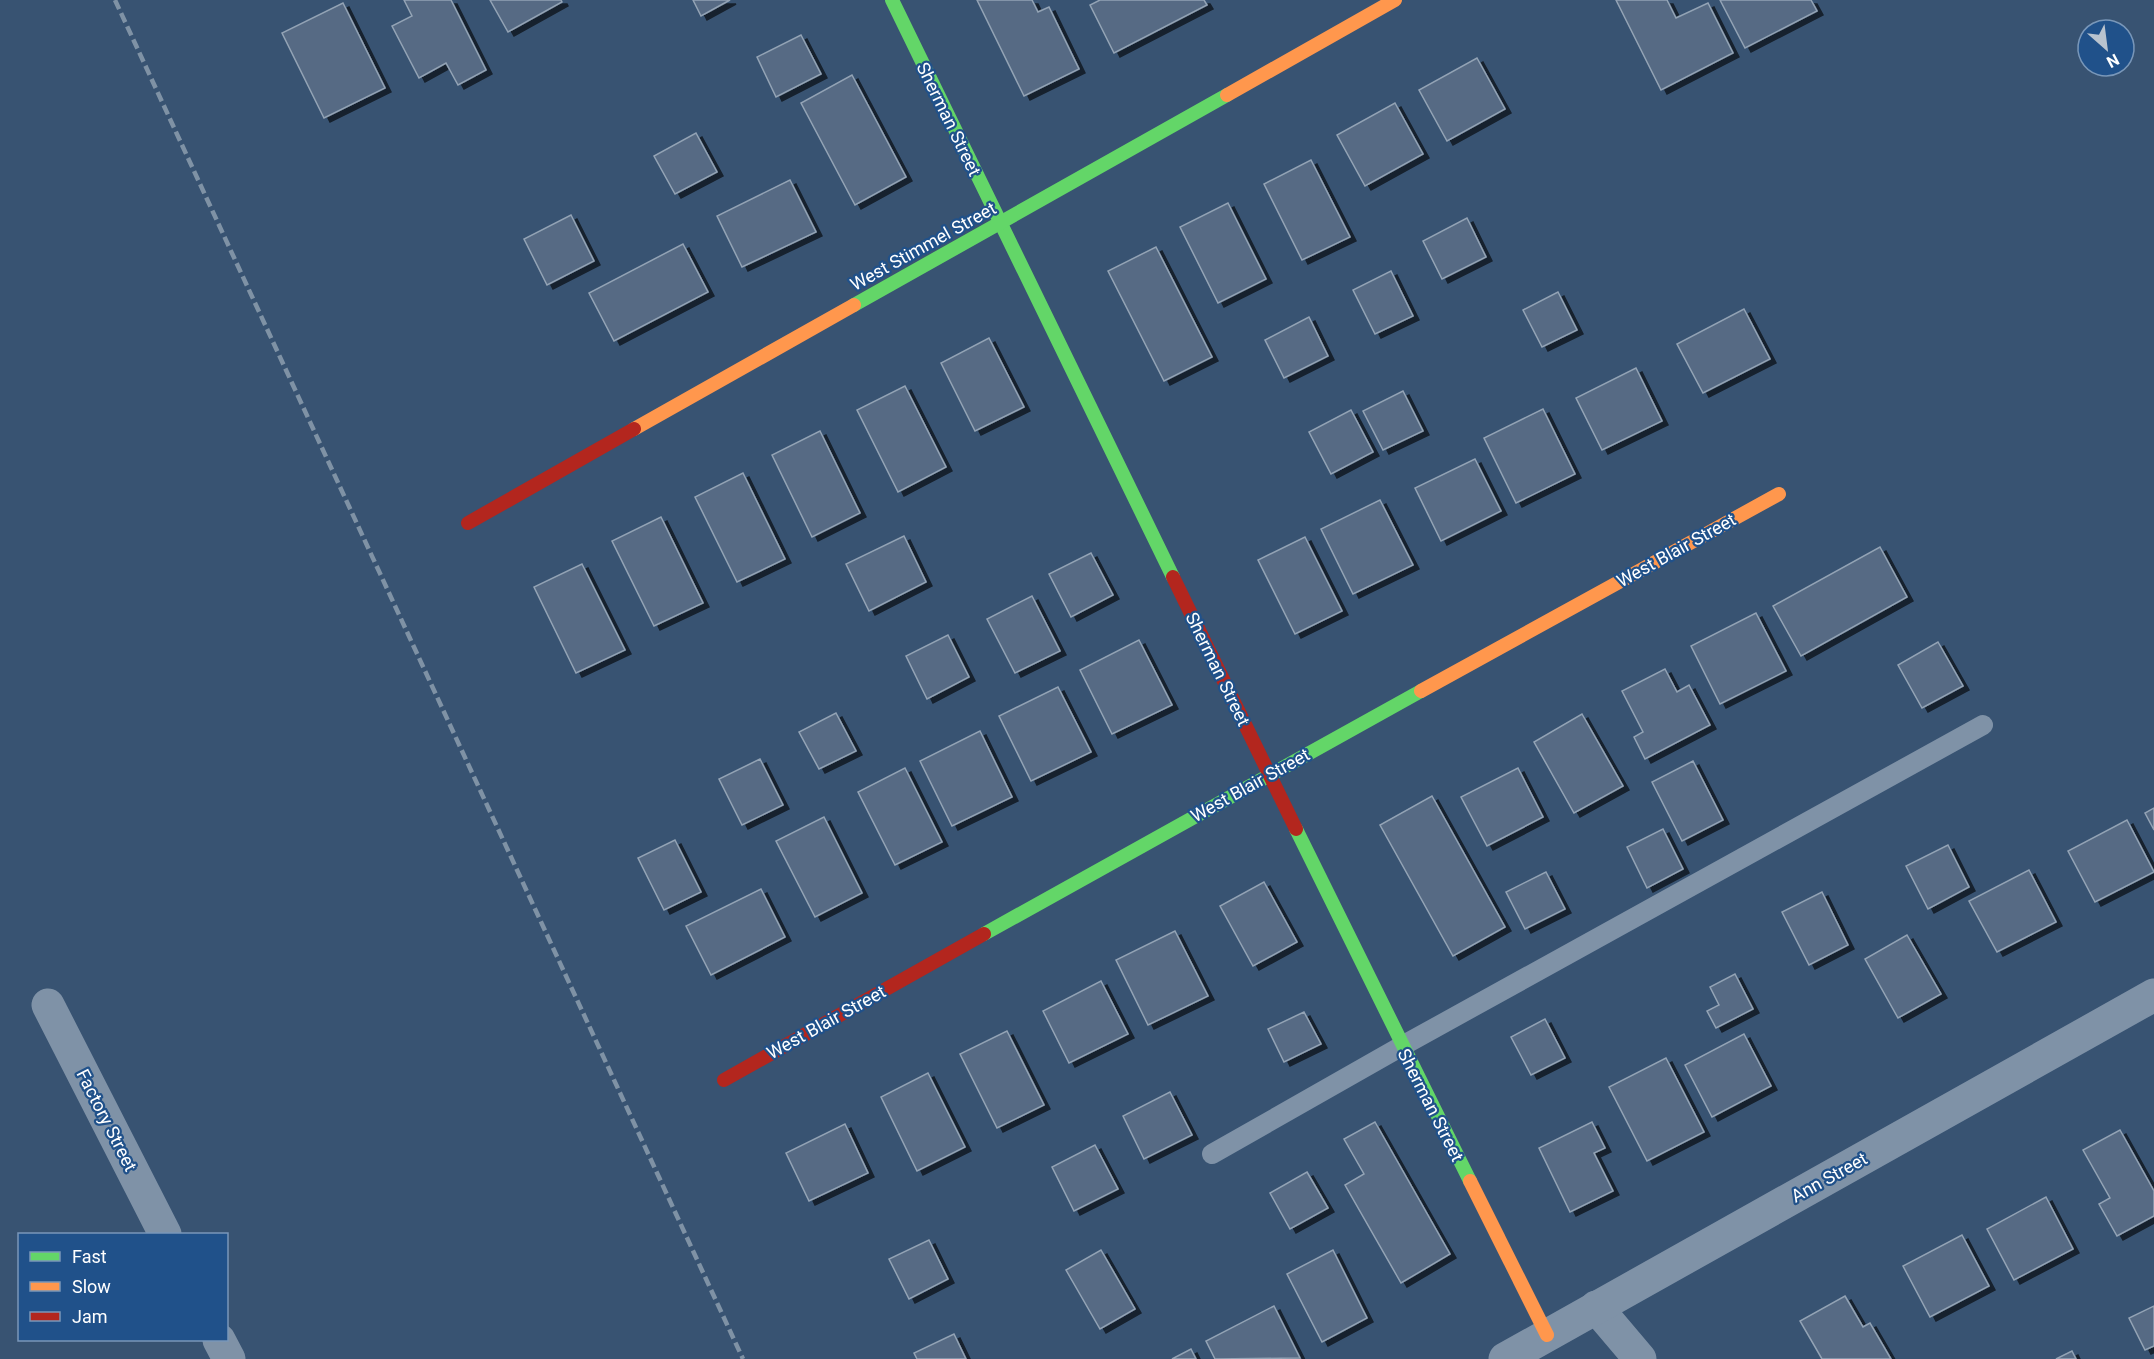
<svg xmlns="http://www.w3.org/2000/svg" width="2154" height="1359" font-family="Roboto,sans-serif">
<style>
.building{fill:#566b84;stroke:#93a3b5;stroke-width:1.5;filter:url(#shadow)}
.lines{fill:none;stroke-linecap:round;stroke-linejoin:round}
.lane{stroke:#7f92a7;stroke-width:20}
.street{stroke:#7f92a7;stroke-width:33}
.fast{stroke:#63d668;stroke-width:14}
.slow{stroke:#ff974d;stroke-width:14}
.jam{stroke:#b3261e;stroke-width:14}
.rail{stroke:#7f92a5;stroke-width:4.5;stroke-dasharray:10 4.5;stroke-linecap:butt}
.labels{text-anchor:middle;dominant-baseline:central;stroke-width:4.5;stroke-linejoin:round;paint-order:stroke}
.street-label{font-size:18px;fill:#fff;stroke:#20518a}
</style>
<defs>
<filter id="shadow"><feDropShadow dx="6" dy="4" stdDeviation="0" flood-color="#0009"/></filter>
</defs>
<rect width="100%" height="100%" fill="#385372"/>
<g class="building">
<path d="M404 0H451L486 70 458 85 446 63 419 78 392 26 412 16Z"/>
<path d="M490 0H561L562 2 508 32Z"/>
<path d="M693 0H730L701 16Z"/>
<path d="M977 0H1032L1038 12 1049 7 1079 69 1024 96Z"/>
<path d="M1100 0H1204L1207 5 1114 53 1090 5Z"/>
<path d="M1616 0H1667L1676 18 1708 3 1733 53 1661 90Z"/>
<path d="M1720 0H1811L1817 11 1745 48Z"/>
<path d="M343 3 385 88 324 118 282 33Z"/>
<path d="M801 35 821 74 776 97 757 57Z"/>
<path d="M1477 58 1505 109 1447 141 1419 90Z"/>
<path d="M852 75 906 177 855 205 801 103Z"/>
<path d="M1395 103 1423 154 1365 186 1337 135Z"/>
<path d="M696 133 717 172 675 194 654 156Z"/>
<path d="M1311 160 1350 237 1302 260 1264 184Z"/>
<path d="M790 180 816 232 742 267 717 216Z"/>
<path d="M1228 203 1266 279 1218 303 1180 227Z"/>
<path d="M571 215 594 261 547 285 524 239Z"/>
<path d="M1467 218 1486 257 1442 279 1423 241Z"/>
<path d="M683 244 708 292 614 341 589 293Z"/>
<path d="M1156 247 1212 357 1164 381 1108 271Z"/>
<path d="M1391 271 1413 316 1375 334 1353 290Z"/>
<path d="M1558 292 1577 330 1542 347 1523 310Z"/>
<path d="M1744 309 1770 359 1703 393 1677 344Z"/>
<path d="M1309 317 1328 356 1284 378 1265 340Z"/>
<path d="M989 338 1024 407 975 431 941 363Z"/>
<path d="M1636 368 1662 421 1602 450 1576 398Z"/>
<path d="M905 386 946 467 898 492 857 410Z"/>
<path d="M1403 391 1423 431 1383 450 1363 411Z"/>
<path d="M1543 409 1575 474 1516 503 1484 438Z"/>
<path d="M1351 410 1373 452 1331 474 1309 432Z"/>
<path d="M820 431 860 513 812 537 772 455Z"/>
<path d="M1475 459 1501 511 1441 541 1415 488Z"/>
<path d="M743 473 785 559 737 582 695 497Z"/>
<path d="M1380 500 1413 565 1353 594 1321 529Z"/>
<path d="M661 517 703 603 654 626 612 541Z"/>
<path d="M904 536 926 582 869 611 846 564Z"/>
<path d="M1305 537 1342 611 1295 634 1258 560Z"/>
<path d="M1880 547 1907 597 1801 656 1773 606Z"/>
<path d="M1091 553 1113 595 1071 617 1049 574Z"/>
<path d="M582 564 625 650 576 673 534 587Z"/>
<path d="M1032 596 1060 651 1015 673 987 619Z"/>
<path d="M1756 613 1786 671 1720 704 1691 646Z"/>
<path d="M948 635 969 677 927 699 906 656Z"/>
<path d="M1139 640 1172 705 1112 734 1080 670Z"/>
<path d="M1938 642 1963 686 1922 708 1898 665Z"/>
<path d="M1665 669 1677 692 1689 685 1710 725 1645 759 1634 737 1643 732 1622 691Z"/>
<path d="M1058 687 1091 752 1031 781 999 716Z"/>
<path d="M836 713 856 751 819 769 799 732Z"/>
<path d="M1582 714 1623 786 1574 813 1534 742Z"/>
<path d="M980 731 1012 797 952 826 920 761Z"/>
<path d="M760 759 783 805 742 825 719 779Z"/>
<path d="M1693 761 1723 820 1682 841 1652 782Z"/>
<path d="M905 768 942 842 895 865 858 792Z"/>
<path d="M1518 768 1543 817 1487 846 1461 797Z"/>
<path d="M1432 796 1505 927 1453 956 1380 825Z"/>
<path d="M2154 808V830L2145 813Z"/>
<path d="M824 817 862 893 815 917 776 841Z"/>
<path d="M2127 820 2154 872 2095 902 2068 851Z"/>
<path d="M1663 829 1683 869 1647 888 1627 847Z"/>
<path d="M675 840 701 892 664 910 638 858Z"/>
<path d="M1948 845 1969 887 1928 909 1906 866Z"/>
<path d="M2029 870 2056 922 1997 952 1969 901Z"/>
<path d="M1546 872 1565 909 1525 929 1506 892Z"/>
<path d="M1264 882 1297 942 1253 966 1220 906Z"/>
<path d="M761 889 785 937 711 975 686 926Z"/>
<path d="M1822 892 1848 945 1809 965 1782 912Z"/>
<path d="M1175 931 1208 996 1148 1025 1116 960Z"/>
<path d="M1907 935 1941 994 1898 1018 1865 959Z"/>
<path d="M1735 974 1753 1009 1716 1028 1707 1011 1719 1005 1710 987Z"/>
<path d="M1101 981 1128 1034 1069 1063 1043 1011Z"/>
<path d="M1304 1012 1321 1044 1284 1062 1268 1029Z"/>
<path d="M1545 1019 1565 1058 1531 1075 1511 1037Z"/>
<path d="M1007 1031 1044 1105 997 1128 960 1054Z"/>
<path d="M1744 1034 1771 1086 1712 1117 1685 1065Z"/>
<path d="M1666 1058 1704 1132 1647 1161 1609 1087Z"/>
<path d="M928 1073 965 1147 917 1171 881 1097Z"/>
<path d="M1170 1092 1192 1135 1144 1159 1123 1116Z"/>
<path d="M1375 1122 1450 1254 1401 1283 1345 1185 1364 1174 1344 1139Z"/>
<path d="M1592 1122 1605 1148 1594 1153 1613 1191 1570 1212 1539 1148Z"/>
<path d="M845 1124 868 1173 809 1201 786 1153Z"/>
<path d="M2120 1130 2154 1191V1216L2117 1236 2099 1204 2110 1198 2083 1150Z"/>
<path d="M1095 1145 1118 1189 1074 1211 1052 1167Z"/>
<path d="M1307 1172 1328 1208 1290 1229 1270 1193Z"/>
<path d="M2046 1197 2073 1249 2014 1280 1987 1229Z"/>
<path d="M1962 1235 1989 1286 1930 1317 1903 1266Z"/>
<path d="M929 1240 948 1279 909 1299 889 1259Z"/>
<path d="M1101 1250 1135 1309 1100 1329 1066 1270Z"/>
<path d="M1333 1250 1367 1318 1322 1342 1287 1274Z"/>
<path d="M1845 1296 1863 1327 1870 1323 1891 1359H1822L1800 1321Z"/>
<path d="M1274 1306 1300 1358 1215 1359 1206 1341Z"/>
<path d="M2154 1306V1346L2145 1350 2129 1318Z"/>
<path d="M954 1334 966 1359H917L914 1353Z"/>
<path d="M1191 1349 1196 1359H1172Z"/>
<path d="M2072 1351 2076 1359H2056Z"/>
</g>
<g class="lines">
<path class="lane" d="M1212 1154 1402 1046 1983 725"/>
<g class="street">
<path d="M48 1005 165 1234"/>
<path d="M1596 1307 1640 1359"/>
<path d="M219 1340 229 1359"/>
<path d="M1505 1359 2154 995"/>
</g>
<g class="fast">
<path d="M892 0 1173 577"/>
<path d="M854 305 1227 95"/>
<path d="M1296 829 1470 1181"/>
<path d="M984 934 1421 691"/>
</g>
<g class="slow">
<path d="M1227 95 1395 0"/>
<path d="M634 429 854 305"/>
<path d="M1421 691 1779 494"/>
<path d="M1470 1181 1547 1335"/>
</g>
<g class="jam">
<path d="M468 523 634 429"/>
<path d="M1173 577 1296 829"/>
<path d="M724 1080 984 934"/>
</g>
<path class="rail" d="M115 0 743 1359"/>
</g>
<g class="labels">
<g class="street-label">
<text transform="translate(949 119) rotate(64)">Sherman Street</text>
<text transform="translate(923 246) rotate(-29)">West Stimmel Street</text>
<text transform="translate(1676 550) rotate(-29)">West Blair Street</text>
<text transform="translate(1218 669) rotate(64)">Sherman Street</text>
<text transform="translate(1250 785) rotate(-29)">West Blair Street</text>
<text transform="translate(826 1022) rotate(-29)">West Blair Street</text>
<text transform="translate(1431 1105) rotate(63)">Sherman Street</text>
<text transform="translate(107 1120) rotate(63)">Factory Street</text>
<text transform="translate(1829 1177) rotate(-29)">Ann Street</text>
</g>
</g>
<rect x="18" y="1233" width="210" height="108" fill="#20518a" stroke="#7997b9" stroke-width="1.5"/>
<rect x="30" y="1252" width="30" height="9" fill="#63d668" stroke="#7997b9" stroke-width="1.5"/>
<text x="72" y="1263" font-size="18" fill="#ffffff">Fast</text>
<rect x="30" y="1282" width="30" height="9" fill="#ff974d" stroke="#7997b9" stroke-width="1.5"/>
<text x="72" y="1293" font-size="18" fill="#ffffff">Slow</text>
<rect x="30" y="1312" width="30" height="9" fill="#b3261e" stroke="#7997b9" stroke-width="1.5"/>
<text x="72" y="1323" font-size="18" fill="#ffffff">Jam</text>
<g transform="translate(2106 48) rotate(152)"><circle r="28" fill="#20518a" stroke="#7997b9" stroke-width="1.5"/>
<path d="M0-4.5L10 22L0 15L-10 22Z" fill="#b9c3ce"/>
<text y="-9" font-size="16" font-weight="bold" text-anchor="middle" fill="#ffffff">N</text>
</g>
</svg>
